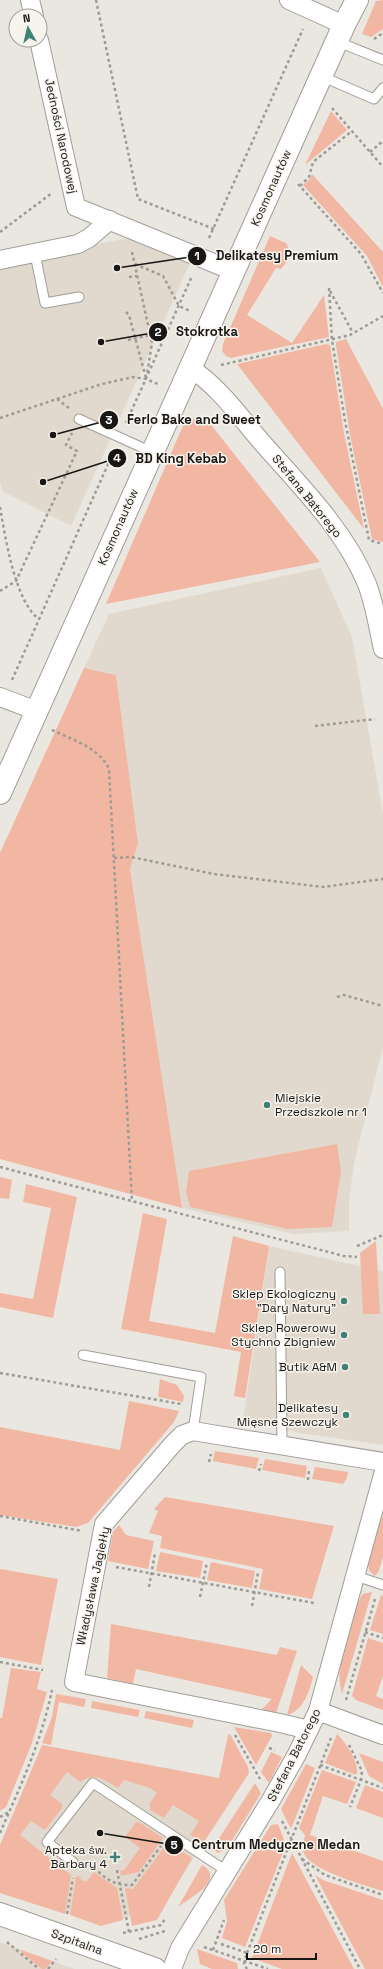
<svg xmlns="http://www.w3.org/2000/svg" width="383" height="1969" font-family="'Space Grotesk',sans-serif">
<style>
.built{fill:#e1d9cd}
.green{fill:#f2b7a2}
.lines{fill:none;stroke-linecap:round;stroke-linejoin:round}
.lane-casing{stroke:#a09d98;stroke-width:11}
.street-casing{stroke:#a09d98;stroke-width:20}
.secondary-casing{stroke:#a09d98;stroke-width:24}
.path{stroke:#9d9b96;stroke-width:2.5;stroke-dasharray:3 3;stroke-linecap:butt}
.lane{stroke:#fff;stroke-width:9}
.street{stroke:#fff;stroke-width:18}
.secondary{stroke:#fff;stroke-width:22}
.poi-dot{fill:#3f8273;stroke:#f7f4ee;stroke-width:1.5}
.labels{text-anchor:middle;dominant-baseline:central;stroke-width:3;stroke-linejoin:round;paint-order:stroke}
.street-label{font-size:12px;fill:#181715;stroke:#f7f4ee}
.poi-label{font-size:12px;fill:#181715;stroke:#f7f4ee;text-anchor:end}
.leader{fill:none;stroke:#181715;stroke-width:1.5}
.callout-dot{fill:#181715;stroke:#f7f4ee;stroke-width:1.5}
.mark-label{font-size:12px;text-anchor:middle;font-weight:bold;fill:#fff}
.callout-label{font-size:13px;text-anchor:middle;font-weight:bold;fill:#181715;stroke:#f7f4ee;stroke-width:3;stroke-linejoin:round;paint-order:stroke}
</style>
<rect width="100%" height="100%" fill="#eae7e1"/>
<g class="built">
<path d="M128 238 190 263 71 526 2 491 0 482V264Z"/>
<path d="M321 568 352 637 383 814V1047L354 1163 349 1201V1231L293 1234 182 1208 130 869 138 843 116 675 84 668 109 614Z"/>
<path d="M269 1246 383 1271V1445L300 1433 243 1420Z"/>
<path d="M37 1758 236 1794 161 1908 101 1924 0 1892Z"/>
<path d="M0 1942 75 1969H0Z"/>
</g>
<g class="green">
<path d="M383 0V29L371 37 362 34 376 1Z"/>
<path d="M331 111 347 130 305 165Z"/>
<path d="M312 174 383 252V287L367 256 303 185 310 179Z"/>
<path d="M270 236 286 243C293 254 288 261 281 269L276 268 247 315 292 343 324 295 329 337 231 358 226 356 222 351 223 344Z"/>
<path d="M346 339 383 409V542L372 539 350 435 336 345V342Z"/>
<path d="M326 344 330 345 344 433 364 529 237 364Z"/>
<path d="M204 416 320 562 106 604 185 421Z"/>
<path d="M84 668 116 675 138 843 130 869 182 1208 0 1159V853Z"/>
<path d="M337 1144 341 1172 332 1227 288 1229 190 1207 186 1192 189 1171Z"/>
<path d="M0 1177 12 1180 9 1199 0 1198Z"/>
<path d="M26 1184 77 1197 53 1318 0 1307V1293L33 1299 51 1208 23 1202Z"/>
<path d="M143 1213 167 1219 149 1321 215 1333 233 1236 269 1246 245 1398 234 1396 241 1352 121 1329Z"/>
<path d="M376 1241 380 1314H363L360 1253Z"/>
<path d="M160 1379 177 1385 184 1396 183 1402 158 1397Z"/>
<path d="M129 1401 179 1411 174 1422 88 1523 76 1527 0 1515V1427L120 1450Z"/>
<path d="M215 1451 259 1458 256 1469 213 1461Z"/>
<path d="M265 1459 307 1466 305 1478 262 1470Z"/>
<path d="M315 1467 348 1472 347 1478 343 1484 312 1479Z"/>
<path d="M165 1497 334 1526 312 1599 259 1589 263 1569 160 1548 162 1536 149 1533 158 1511 154 1509Z"/>
<path d="M383 1517V1558L378 1573 374 1576 369 1570 368 1563 381 1519Z"/>
<path d="M119 1525 126 1535 154 1541 148 1569 108 1561 113 1532Z"/>
<path d="M160 1552 203 1561 200 1578 156 1571Z"/>
<path d="M211 1562 255 1571 252 1588 207 1580Z"/>
<path d="M0 1569 58 1579 41 1665 0 1657Z"/>
<path d="M372 1592 342 1694C339 1683 339 1673 340 1663 342 1648 354 1604 363 1594Z"/>
<path d="M381 1595 383 1596V1634L370 1630Z"/>
<path d="M111 1624 277 1655 280 1647 297 1651 276 1713 260 1711 272 1699 136 1669 133 1684 107 1678Z"/>
<path d="M368 1638 383 1643V1676L376 1696 383 1699V1710L356 1700 352 1696Z"/>
<path d="M301 1665 313 1677C309 1692 304 1710 287 1715Z"/>
<path d="M11 1668 41 1672 37 1689 47 1692 32 1743 6 1807 0 1811V1718H2Z"/>
<path d="M56 1694 86 1699 84 1707 59 1702 51 1745 42 1743 52 1717Z"/>
<path d="M92 1701 140 1710 138 1717 91 1708Z"/>
<path d="M146 1711 194 1720 192 1728 144 1718Z"/>
<path d="M234 1727 271 1733 272 1736 256 1765Z"/>
<path d="M230 1734 248 1767 249 1773 203 1843 190 1835 199 1821 173 1805 164 1818 150 1810V1803L157 1793 150 1788 124 1780 118 1788C104 1780 95 1771 80 1782L67 1772 50 1795 62 1804V1808L45 1830 31 1821 20 1835 71 1875 65 1914 0 1893V1845L42 1745 219 1778 228 1735Z"/>
<path d="M337 1734C345 1741 359 1763 357 1774H353L325 1763Z"/>
<path d="M271 1752 282 1757 269 1783 261 1772Z"/>
<path d="M359 1753 383 1762V1784L369 1776Z"/>
<path d="M306 1764 315 1768 291 1829 281 1809Z"/>
<path d="M322 1770 356 1782 347 1804 323 1796 310 1835 383 1861V1891C367 1886 304 1869 303 1850 302 1846 305 1839 305 1835L299 1828Z"/>
<path d="M255 1783 261 1793 227 1849 218 1853 212 1849Z"/>
<path d="M365 1785 383 1792V1818L356 1808Z"/>
<path d="M136 1822H139L163 1838 139 1872 121 1876 120 1871 124 1870 140 1848 125 1837Z"/>
<path d="M278 1824 286 1845 245 1947 222 1938 227 1921 224 1900 271 1825Z"/>
<path d="M168 1842 192 1858 157 1920 132 1926 125 1888 133 1889Z"/>
<path d="M292 1853 354 1969H282L252 1958Z"/>
<path d="M202 1865C227 1880 189 1898 178 1907Z"/>
<path d="M94 1872 117 1888 123 1920 101 1926 70 1915 76 1877 78 1875 82 1881 83 1880 86 1882Z"/>
<path d="M315 1875 323 1880 383 1900V1969H365Z"/>
<path d="M197 1949 237 1963 238 1969H212L200 1964Z"/>
<path d="M21 1950 52 1961 45 1969H42L22 1953Z"/>
</g>
<g class="lines">
<g class="lane-casing">
<g id="lane">
<path d="M336 41 383 60"/>
<path d="M321 76 374 99 383 88"/>
<path d="M35 254 45 303 79 297"/>
<path d="M79 419 152 452"/>
<path d="M280 1272 282 1445"/>
<path d="M83 1355 201 1377 193 1431"/>
<path d="M356 1576 383 1585"/>
<path d="M73 1862 47 1842 93 1783 228 1872"/>
</g>
</g>
<g class="street-casing">
<g id="street">
<path d="M30 0 34 16"/>
<path d="M289 0 344 25"/>
<path d="M39 40 76 207 233 271"/>
<path d="M0 260 78 244 89 238 110 220"/>
<path d="M190 368C218 386 238 414 259 439 298 484 344 528 367 584 375 605 378 627 383 649"/>
<path d="M0 697 37 711"/>
<path d="M318 1711 383 1735"/>
<path d="M309 1730 280 1723 74 1682 104 1524 172 1445 182 1435 193 1431 383 1462"/>
<path d="M172 1969 180 1948 271 1800 296 1756 318 1711 383 1475"/>
</g>
</g>
<g class="secondary-casing">
<g id="secondary">
<path d="M0 793 344 25 357 0"/>
<path d="M0 1914 155 1969"/>
</g>
</g>
<g class="path">
<path d="M96 0 138 199 214 229"/>
<path d="M374 39 383 33"/>
<path d="M332 108 383 167"/>
<path d="M370 152 383 141"/>
<path d="M298 184 361 254 383 293"/>
<path d="M300 186 309 177 313 162 352 131"/>
<path d="M0 232 52 193"/>
<path d="M209 238 303 29"/>
<path d="M132 252 152 343 147 374"/>
<path d="M135 264 163 276 179 306 190 311"/>
<path d="M129 277 137 276"/>
<path d="M329 288 332 340 345 421 369 540 383 544"/>
<path d="M330 291 353 333"/>
<path d="M126 312 129 315 146 378"/>
<path d="M128 340 150 335"/>
<path d="M221 365 350 335 383 316"/>
<path d="M57 399 69 408"/>
<path d="M0 418 102 384 133 377 146 379 158 384"/>
<path d="M126 423 192 276"/>
<path d="M0 507C5 536 15 602 39 619"/>
<path d="M0 591 16 581 77 451 66 445 72 433"/>
<path d="M12 680 113 453"/>
<path d="M315 726 375 719"/>
<path d="M52 730C71 739 100 748 109 769L132 1202"/>
<path d="M114 858 131 857 214 874 323 887 383 879"/>
<path d="M337 997 344 995 383 1006"/>
<path d="M0 1167 344 1256 357 1257"/>
<path d="M357 1246 383 1235"/>
<path d="M0 1373 181 1404"/>
<path d="M209 1462 211 1454"/>
<path d="M259 1471 261 1464"/>
<path d="M308 1480 309 1470"/>
<path d="M0 1516 82 1531"/>
<path d="M116 1567 314 1603"/>
<path d="M149 1587 155 1553"/>
<path d="M200 1597 207 1562"/>
<path d="M252 1606 258 1573"/>
<path d="M365 1632 383 1638"/>
<path d="M0 1662 43 1670"/>
<path d="M346 1700 375 1599"/>
<path d="M235 1735 260 1779"/>
<path d="M349 1745 362 1771 361 1780 350 1807"/>
<path d="M269 1748 275 1750"/>
<path d="M320 1765 383 1788"/>
<path d="M0 1817 9 1812"/>
<path d="M282 1821 360 1969"/>
<path d="M0 1833C20 1787 42 1740 52 1690"/>
<path d="M302 1859 325 1875 383 1895"/>
<path d="M89 1864C104 1876 111 1886 132 1885L161 1846"/>
<path d="M117 1870 129 1932"/>
<path d="M67 1914 73 1878"/>
<path d="M123 1933 161 1925 165 1919"/>
<path d="M139 1939 165 1931"/>
<path d="M7 1942 39 1969"/>
<path d="M221 1944 247 1953 244 1964 247 1969"/>
<path d="M204 1947 268 1969"/>
<path d="M213 1950 224 1920"/>
<path d="M247 1953 331 1738"/>
<path d="M48 1969 56 1959"/>
</g>
<use href="#lane" class="lane"/>
<use href="#street" class="street"/>
<use href="#secondary" class="secondary"/>
</g>
<g class="poi-dot">
<circle cx="267" cy="1105" r="4"/>
<circle cx="344" cy="1301" r="4"/>
<circle cx="344" cy="1335" r="4"/>
<circle cx="345" cy="1367" r="4"/>
<circle cx="346" cy="1415" r="4"/>
<path d="M113 1851h4v4h4v4h-4v4h-4v-4h-4v-4h4z"/>
</g>
<g class="labels">
<g class="street-label">
<text transform="translate(61 136) rotate(78)">Jedności Narodowej</text>
<text transform="translate(271 188) rotate(-66)">Kosmonautów</text>
<text transform="translate(307 496) rotate(51)">Stefana Batorego</text>
<text transform="translate(118 527) rotate(-66)">Kosmonautów</text>
<text transform="translate(93 1586) rotate(-78)">Władysława Jagiełły</text>
<text transform="translate(294 1755) rotate(-63)">Stefana Batorego</text>
<text transform="translate(77 1942) rotate(20)">Szpitalna</text>
</g>
<g class="poi-label">
<text x="275" y="1098" text-anchor="start">Miejskie<tspan x="275" dy="14">Przedszkole nr 1</tspan></text>
<text x="336" y="1294">Sklep Ekologiczny<tspan x="336" dy="14">"Dary Natury"</tspan></text>
<text x="336" y="1328">Sklep Rowerowy<tspan x="336" dy="14">Stychno Zbigniew</tspan></text>
<text x="337" y="1367">Butik A&amp;M</text>
<text x="338" y="1408">Delikatesy<tspan x="338" dy="14">Mięsne Szewczyk</tspan></text>
<text x="107" y="1850">Apteka św.<tspan x="107" dy="14">Barbary 4</tspan></text>
</g>
</g>
<path class="leader" d="M117 268L197 256M101 342L158 332M53 435L109 420M43 482L117 458M100 1833L174 1845"/>
<g class="callout-dot">
<circle cx="117" cy="268" r="4"/>
<circle cx="101" cy="342" r="4"/>
<circle cx="53" cy="435" r="4"/>
<circle cx="43" cy="482" r="4"/>
<circle cx="100" cy="1833" r="4"/>
<circle cx="197" cy="256" r="10"/>
<circle cx="158" cy="332" r="10"/>
<circle cx="109" cy="420" r="10"/>
<circle cx="117" cy="458" r="10"/>
<circle cx="174" cy="1845" r="10"/>
</g>
<g class="mark-label">
<text x="197" y="260">1</text>
<text x="158" y="336">2</text>
<text x="109" y="424">3</text>
<text x="117" y="462">4</text>
<text x="174" y="1849">5</text>
</g>
<g class="callout-label">
<text x="277" y="260">Delikatesy Premium</text>
<text x="207" y="336">Stokrotka</text>
<text x="194" y="424">Ferlo Bake and Sweet</text>
<text x="181" y="463">BD King Kebab</text>
<text x="276" y="1849">Centrum Medyczne Medan</text>
</g>
<g transform="translate(28 28) rotate(352)"><circle r="19" fill="#f7f4ee" stroke="#9e9c97"/>
<path d="M0-3L7 15L0 10L-7 15Z" fill="#3f8273"/>
<text y="-6" font-size="11" font-weight="bold" text-anchor="middle" fill="#181715">N</text>
</g>
<path d="M247 1953v6h69v-6" fill="none" stroke="#181715" stroke-width="2"/>
<text x="253" y="1953" font-size="12" fill="#181715" stroke="#f7f4ee" stroke-width="3" paint-order="stroke">20 m</text>
</svg>
